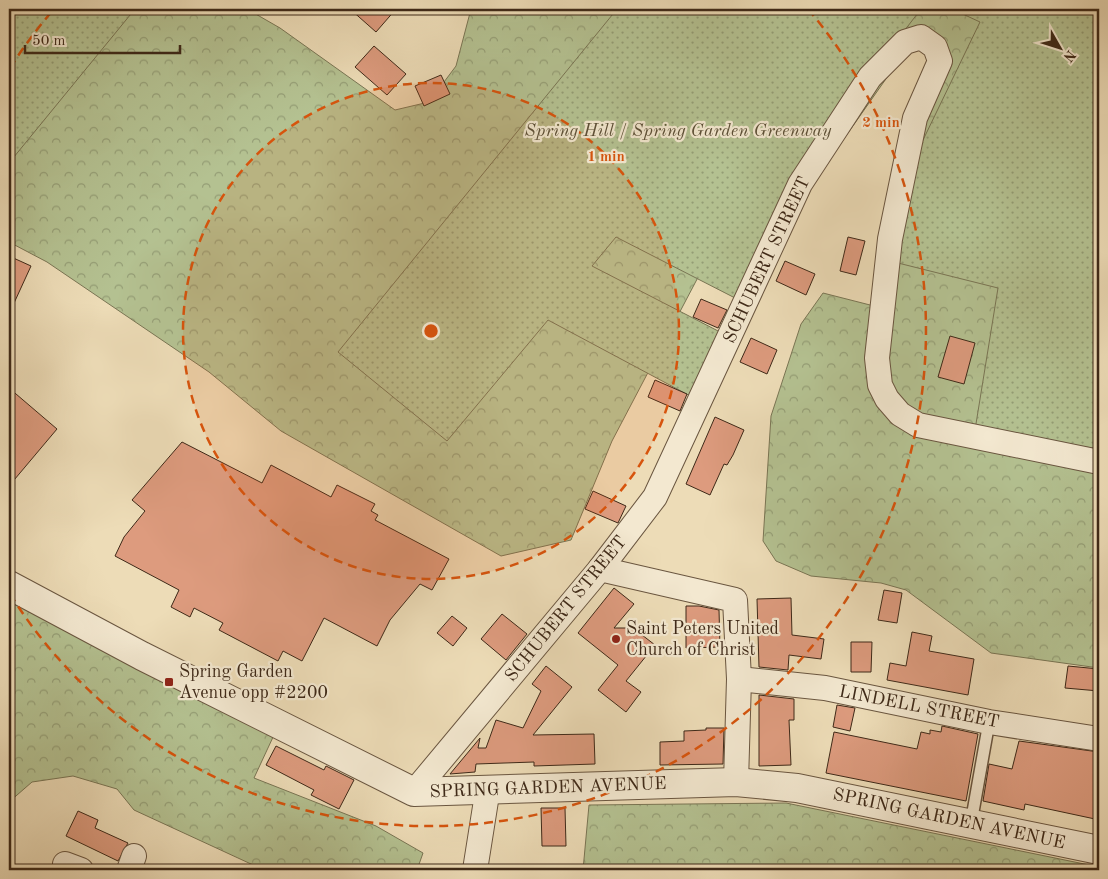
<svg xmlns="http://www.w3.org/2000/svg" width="1108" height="879" font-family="'Old Standard TT',serif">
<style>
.forest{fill:url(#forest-crowns);stroke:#797554}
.park{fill:url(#park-dots);stroke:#797554}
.building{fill:#dd9b7e;stroke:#3e2918}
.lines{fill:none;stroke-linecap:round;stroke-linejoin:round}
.service-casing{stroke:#6a5640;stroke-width:14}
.minor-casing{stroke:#6a5640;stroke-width:26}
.tertiary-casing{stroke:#6a5640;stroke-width:30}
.service{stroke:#f3e8d0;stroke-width:11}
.minor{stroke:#f3e8d0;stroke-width:24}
.tertiary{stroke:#f3e8d0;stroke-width:28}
.ring{fill:none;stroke:#d7540d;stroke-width:2.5;stroke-dasharray:9 6}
.poi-dot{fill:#8f2418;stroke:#f3e8d0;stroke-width:2}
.labels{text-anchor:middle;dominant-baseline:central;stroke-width:4.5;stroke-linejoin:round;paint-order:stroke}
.park-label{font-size:18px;font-style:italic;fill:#5c4f36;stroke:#f3e8d0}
.street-label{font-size:18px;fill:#3e2918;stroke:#f3e8d0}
.poi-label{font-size:18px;fill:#3e2918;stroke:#f3e8d0;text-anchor:start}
.centre{fill:#d7540d;stroke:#f3e8d0;stroke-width:2.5}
.ring-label{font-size:15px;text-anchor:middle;font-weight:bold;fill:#d7540d;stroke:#f3e8d0;stroke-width:4.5;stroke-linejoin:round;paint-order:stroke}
</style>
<defs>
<pattern id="forest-crowns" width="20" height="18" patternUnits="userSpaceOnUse" patternTransform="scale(1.25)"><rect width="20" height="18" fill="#b4c191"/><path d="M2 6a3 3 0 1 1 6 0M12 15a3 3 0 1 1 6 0" fill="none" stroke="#949d75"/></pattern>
<pattern id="park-dots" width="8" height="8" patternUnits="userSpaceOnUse" patternTransform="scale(1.25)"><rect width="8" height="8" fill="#b4c191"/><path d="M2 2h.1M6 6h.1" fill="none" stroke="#949d75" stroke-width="1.8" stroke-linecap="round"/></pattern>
</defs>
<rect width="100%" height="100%" fill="#eddcb7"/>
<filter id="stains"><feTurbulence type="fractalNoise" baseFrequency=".004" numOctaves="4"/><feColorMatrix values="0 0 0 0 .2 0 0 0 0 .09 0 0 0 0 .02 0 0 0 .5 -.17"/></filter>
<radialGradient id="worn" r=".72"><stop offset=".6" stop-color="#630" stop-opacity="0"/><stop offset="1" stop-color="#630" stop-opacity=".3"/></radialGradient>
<g class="forest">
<path d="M9 9H247L280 28 395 110 429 102 456 66 471 9H1099V668L991 653 906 590 881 583 811 576 776 561 763 541 771 416 801 324 823 293 874 306 933 63 929 51 915 48 895 66 810 187 715 245 612 441 571 540 501 556 281 431 209 372 47 262 9 242Z"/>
<path d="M9 598 274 735 254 778 376 826 423 853 417 870H264L134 810 117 789 73 776 32 782 9 802Z"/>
<path d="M786 803 1099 867V870H583L589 805Z"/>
</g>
<g class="park">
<path d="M9 9H135L9 163Z"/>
<path d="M617 9H921L789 181 737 299 616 237 592 266 722 333 694 398 548 320 447 441 338 352Z"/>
<path d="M952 9H1099V449L989 434 975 430 998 288 894 262 910 167 980 22Z"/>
</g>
<g class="building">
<path d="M350 9H396L376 32Z"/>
<path d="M374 46 406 74 387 95 355 67Z"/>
<path d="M441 75 450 94 424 106 415 86Z"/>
<path d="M848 237 865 241 856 275 840 271Z"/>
<path d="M9 256 31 266 9 314Z"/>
<path d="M785 261 815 274 806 295 776 281Z"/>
<path d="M701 299 727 310 718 328 693 317Z"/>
<path d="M950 336 975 343 964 384 938 377Z"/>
<path d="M751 338 777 350 767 374 740 362Z"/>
<path d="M655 380 687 394 680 411 648 397Z"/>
<path d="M9 388 57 429 9 486Z"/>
<path d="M715 417 744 430 733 455 727 465 724 464 710 495 686 484Z"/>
<path d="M182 442 262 483 271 465 331 497 337 485 375 504 371 511 378 515 375 520 449 559 432 590 420 584 390 620 377 646 324 618 302 661 283 651 278 661 219 630 223 623 194 608 190 617 171 607 179 590 115 556 124 537 145 511 132 500Z"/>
<path d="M593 491 626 506 618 523 585 509Z"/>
<path d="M614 588 634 604 614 628H633L655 645 626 681 641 692 626 712 598 690 618 665 578 633Z"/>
<path d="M884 590 902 593 897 623 878 620Z"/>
<path d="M791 598 792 635 824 639 821 659 789 655 788 670 759 667 757 599Z"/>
<path d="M686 606H699L719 610 720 647 686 648Z"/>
<path d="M502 614 527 634 506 660 481 639Z"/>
<path d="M452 616 467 628 453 646 437 633Z"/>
<path d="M912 632 932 636 929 651 974 659 968 695 887 680 890 663 906 666Z"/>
<path d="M851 642H872L871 672H851Z"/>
<path d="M546 666 572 687 533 735 594 734 595 764 534 766V762L476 764 475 772 450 774 480 738 478 748H486L496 720 523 728 541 691 532 684Z"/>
<path d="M1068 666 1099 669V691L1065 688Z"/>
<path d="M759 695 794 699V720H789L791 765 759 766Z"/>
<path d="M837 705 855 708 850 731 833 727Z"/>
<path d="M942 726 978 734 966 801 826 773 834 732 917 749 921 732 930 734V730L941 732Z"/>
<path d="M706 728H724L723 764 660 765V742L684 741V731L706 730Z"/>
<path d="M1019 741 1099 752V796L1095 819 1025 804 1024 810 983 801 989 764 1012 769Z"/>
<path d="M276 746 324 770 326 766 354 780 339 809 311 795 314 790 266 765Z"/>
<path d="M541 808H565L566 846H542Z"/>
<path d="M78 811 98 820 95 828 128 843 118 861 66 836Z"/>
</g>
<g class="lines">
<g class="service-casing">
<path id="service" d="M971 823 989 722"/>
</g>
<g class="minor-casing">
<g id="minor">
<path d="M600 569 735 600 739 679 736 782"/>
<path d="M739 679 825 688 989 722 1099 739"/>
<path d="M414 792 600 569 655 497 800 184 870 77 905 42 921 37 935 47 940 61 915 118 890 239 877 358 880 385 887 399 900 414 918 425 1099 462"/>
<path d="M65 864 81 870"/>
<path d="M129 870 134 856"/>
<path d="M475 870 488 788"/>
</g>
</g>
<g class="tertiary-casing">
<path id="tertiary" d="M9 585 142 656 414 792 736 782 797 788 1099 850"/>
</g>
<use href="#service" class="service"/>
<use href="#minor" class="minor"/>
<use href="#tertiary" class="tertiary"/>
</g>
<circle cx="431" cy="331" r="248" fill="#d7540d" fill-opacity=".12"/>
<g class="ring">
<circle cx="431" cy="331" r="248"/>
<path d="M10 68A496 496 0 0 1 54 9M808 9A496 496 0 1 1 10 594"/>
</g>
<g class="poi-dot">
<circle cx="616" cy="639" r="5"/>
<rect x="164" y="677" width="10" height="10" rx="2.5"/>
</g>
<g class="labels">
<g class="park-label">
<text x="678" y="131">Spring Hill / Spring Garden Greenway</text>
</g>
<g class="street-label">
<text transform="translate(767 260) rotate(-65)">SCHUBERT STREET</text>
<text transform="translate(566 609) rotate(-51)">SCHUBERT STREET</text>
<text transform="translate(919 707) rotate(11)">LINDELL STREET</text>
<text transform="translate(548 788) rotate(-2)">SPRING GARDEN AVENUE</text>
<text transform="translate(949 819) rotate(12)">SPRING GARDEN AVENUE</text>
</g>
<g class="poi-label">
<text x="626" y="629">Saint Peters United<tspan x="626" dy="21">Church of Christ</tspan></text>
<text x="179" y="672">Spring Garden<tspan x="179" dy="21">Avenue opp #2200</tspan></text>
</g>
</g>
<circle cx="431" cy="331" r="8" class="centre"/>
<g class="ring-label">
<text x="881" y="127">2 min</text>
<text x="606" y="161">1 min</text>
</g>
<rect width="1108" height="879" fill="none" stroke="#eddcb7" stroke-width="30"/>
<rect x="10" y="10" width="1088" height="859" fill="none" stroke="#3e2918" stroke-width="2.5"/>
<rect x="15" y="15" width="1078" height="849" fill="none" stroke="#3e2918"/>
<g transform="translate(1060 48) rotate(129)" stroke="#f3e8d0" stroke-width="4" paint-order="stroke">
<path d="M0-4L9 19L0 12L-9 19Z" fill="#3e2918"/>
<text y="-8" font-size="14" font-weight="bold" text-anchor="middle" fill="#3e2918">N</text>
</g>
<path d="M25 45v8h155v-8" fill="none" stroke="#3e2918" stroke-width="2.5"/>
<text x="32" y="45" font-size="15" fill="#3e2918" stroke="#f3e8d0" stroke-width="4" paint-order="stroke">50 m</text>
<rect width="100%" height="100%" filter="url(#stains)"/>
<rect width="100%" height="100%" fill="url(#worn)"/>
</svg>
